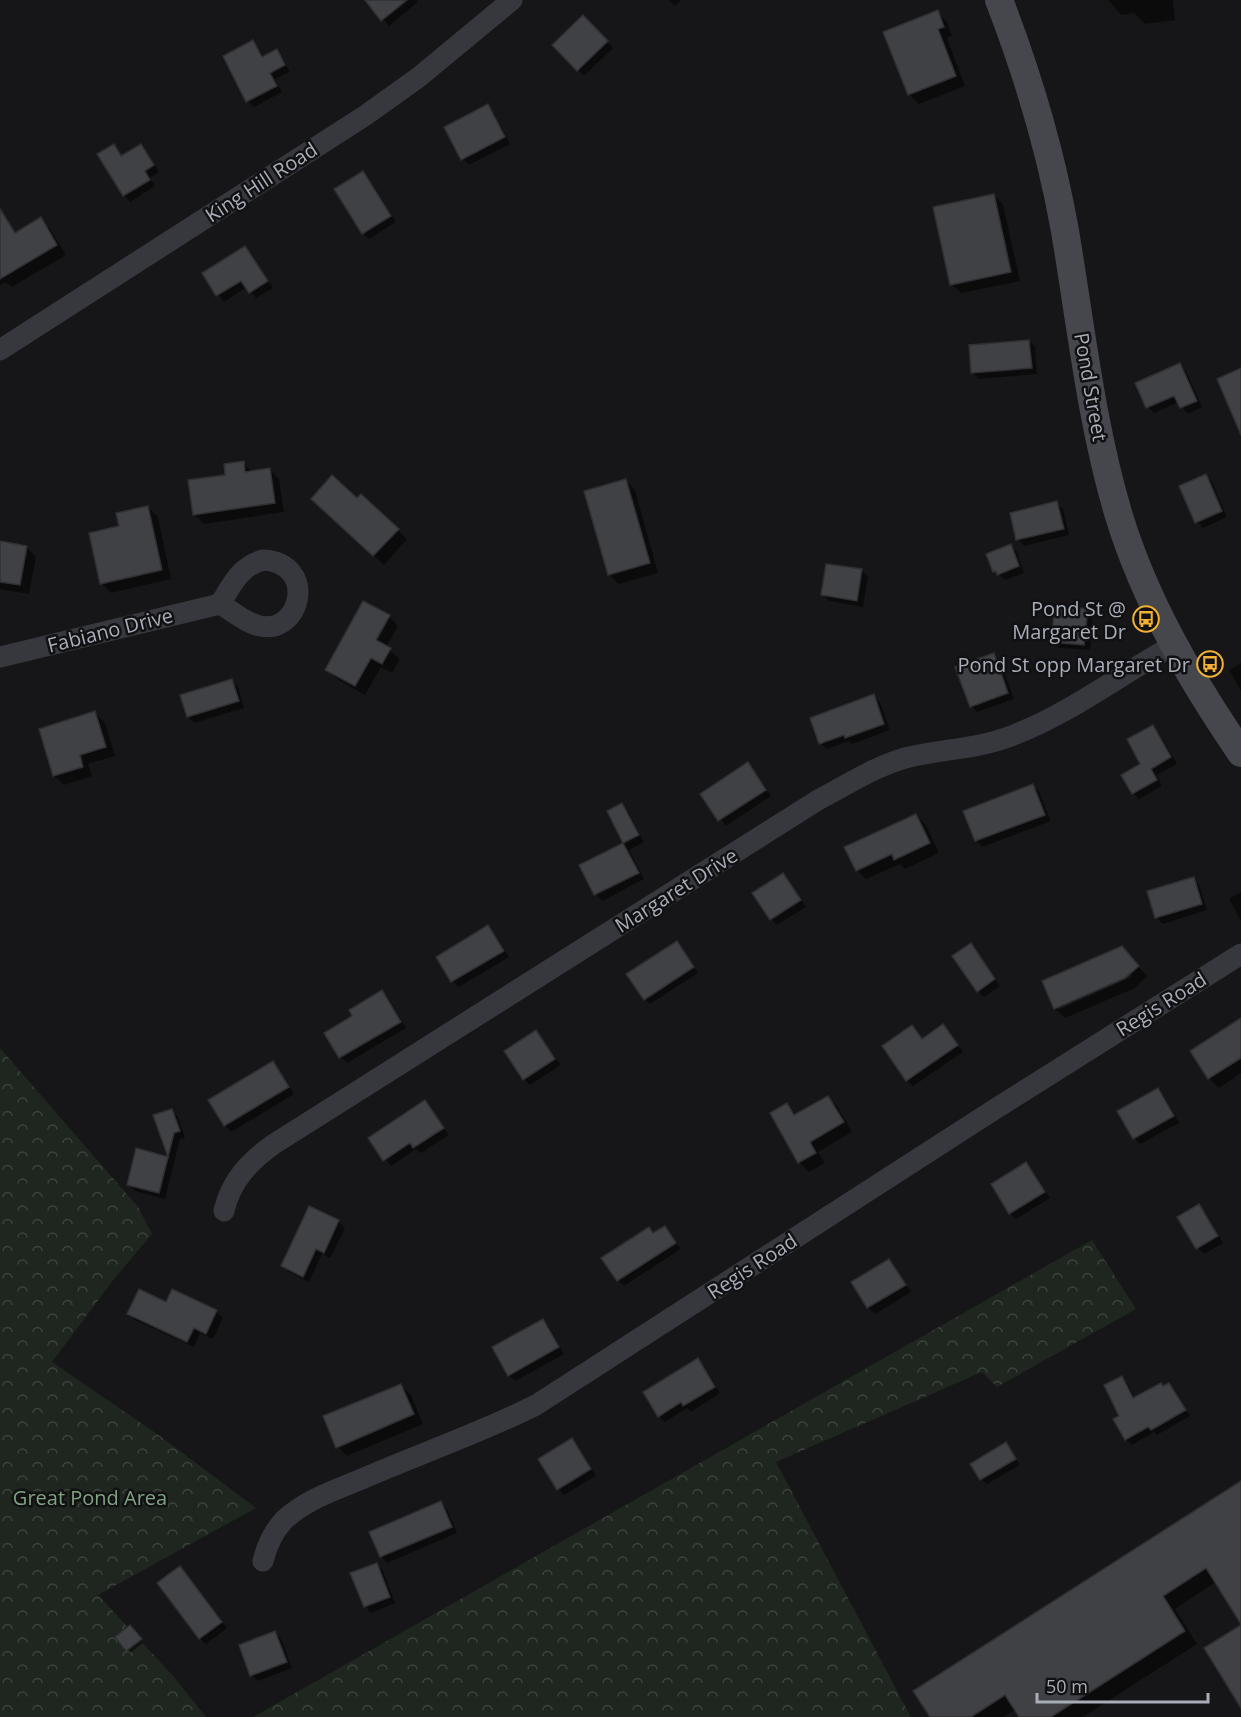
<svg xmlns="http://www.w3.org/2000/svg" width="1241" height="1717" font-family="'Open Sans',sans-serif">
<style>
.forest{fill:url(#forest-crowns)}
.shadow{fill:#0007;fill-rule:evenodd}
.building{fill:#404145;stroke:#303034;stroke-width:1.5}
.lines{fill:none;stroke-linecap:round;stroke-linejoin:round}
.street{stroke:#37383d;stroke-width:21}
.secondary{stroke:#45474d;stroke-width:28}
.labels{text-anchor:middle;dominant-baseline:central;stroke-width:5;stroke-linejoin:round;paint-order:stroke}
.street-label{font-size:20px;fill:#a8adb8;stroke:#111113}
.poi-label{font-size:20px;fill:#a8adb8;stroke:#111113;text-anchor:end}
.park-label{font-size:20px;fill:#7fa381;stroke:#111113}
</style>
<defs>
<pattern id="forest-crowns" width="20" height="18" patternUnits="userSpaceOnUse" patternTransform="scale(1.5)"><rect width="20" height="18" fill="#1e261f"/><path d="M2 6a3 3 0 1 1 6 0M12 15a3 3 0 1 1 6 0" fill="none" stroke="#3c433d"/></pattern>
</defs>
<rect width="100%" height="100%" fill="#161618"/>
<g class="forest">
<path d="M0 1048 138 1207 152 1234 114 1279 52 1362 160 1436 256 1508 98 1595 174 1677 206 1717H0Z"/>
<path d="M1092 1240 1136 1309 997 1387 982 1372 776 1462 911 1717H253Z"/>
</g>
<g class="shadow">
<path d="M367 0H417L418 2 389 26Z"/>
<path d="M669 0H681L675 6Z"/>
<path d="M1108 0H1173L1175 20 1145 24 1134 13 1121 15Z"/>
<path d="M937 12 947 22 952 36 947 38 965 86 919 104 909 94Z"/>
<path d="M583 17 613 48 584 76 554 45Z"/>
<path d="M253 42 264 57 276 51 282 57 290 72 275 79 282 92 254 107 248 101Z"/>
<path d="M487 106 493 112 510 144 469 165 463 159Z"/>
<path d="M114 146 123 157 141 146 147 152 159 172 150 178 155 186 130 202 124 195Z"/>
<path d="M363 172 369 179 396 222 369 239 363 233Z"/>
<path d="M994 195 1003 205 1020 281 961 293 951 284Z"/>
<path d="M40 219 50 229 66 255 12 287 6 282 0 285V225L6 222 17 233Z"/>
<path d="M245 248 251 254 273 288 256 298 247 287 224 302 204 274Z"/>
<path d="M1029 341 1035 347 1037 374 979 379 973 373Z"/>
<path d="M1180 365 1186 371 1202 407 1187 414 1179 402 1154 413 1148 407Z"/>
<path d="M243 463 253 472 270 470 279 479 284 512 204 524 194 514 227 477Z"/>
<path d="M1206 476 1212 482 1227 517 1203 528 1197 522Z"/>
<path d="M626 481 635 490 658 573 619 584 609 574Z"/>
<path d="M357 500 398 530 407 539 384 565 322 508Z"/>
<path d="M1056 503 1063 509 1069 535 1024 546 1018 539Z"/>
<path d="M148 507 158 517 171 579 111 593 101 583 121 528Z"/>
<path d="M0 541 26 547 36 557 29 594 0 589Z"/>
<path d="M1011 546 1017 552 1024 573 1005 580 995 571Z"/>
<path d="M862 571 868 577 863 607 829 601 823 595Z"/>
<path d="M364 603 390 617H387L371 646 374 647 390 617 398 626 386 647 400 659 392 673 381 667 365 695 337 679 327 670Z"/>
<path d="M1087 610 1093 616 1090 650 1059 648 1053 641Z"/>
<path d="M994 654 1000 661 1014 699 977 712 971 706Z"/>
<path d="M1241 663V691L1229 670Z"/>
<path d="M231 680 238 687 244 708 194 723 188 717Z"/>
<path d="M873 696 880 702 890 730 852 744 849 741 827 749 820 743Z"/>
<path d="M95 713 105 723 115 756 88 764 92 776 64 785 54 776 40 730Z"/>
<path d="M1153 727 1159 733 1177 764 1157 775 1162 786 1139 799 1133 793Z"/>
<path d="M748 764 771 796 726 826 702 794Z"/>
<path d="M1033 785 1039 792 1051 821 982 847 976 840Z"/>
<path d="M622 805 628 811 644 842 629 850 644 879 602 901 596 894 581 866 626 844 609 811Z"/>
<path d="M916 815 926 825 939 853 905 869 900 864 866 879 857 870Z"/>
<path d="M783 875 806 907 777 925 771 919Z"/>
<path d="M1193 879 1199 885 1207 910 1163 924 1157 918 1149 892Z"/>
<path d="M1241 892V921L1229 899Z"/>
<path d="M488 927 494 933 509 957 459 987 452 981 438 957Z"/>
<path d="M677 943 698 973 650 1004 645 999Z"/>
<path d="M971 945 1000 986 984 997 978 991Z"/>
<path d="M1122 948 1147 976 1135 988 1065 1018 1055 1009 1044 982ZM1131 974 1132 977 1058 1010V1006Z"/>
<path d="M382 992 388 998 406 1028 347 1063 341 1057 354 1017Z"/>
<path d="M1241 1019V1073L1219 1088 1209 1078 1192 1052Z"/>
<path d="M943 1026 963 1052 913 1086 907 1080 912 1027 923 1040Z"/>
<path d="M536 1032 561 1065 530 1085 524 1079Z"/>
<path d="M273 1063 279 1070 294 1094 231 1132 225 1125 211 1101Z"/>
<path d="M1158 1089 1164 1096 1179 1123 1140 1144 1134 1138Z"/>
<path d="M828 1097 838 1107 852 1132 818 1152 825 1163 809 1172 799 1162 787 1105 797 1115Z"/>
<path d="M425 1102 449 1135 421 1153 416 1149 391 1166 370 1138Z"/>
<path d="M171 1111 178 1117 185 1138 180 1139 165 1199 135 1191 128 1184 137 1150 170 1159 155 1116Z"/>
<path d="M1026 1164 1032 1170 1050 1198 1016 1219 1010 1213Z"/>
<path d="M1199 1206 1205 1212 1223 1243 1204 1254 1198 1248Z"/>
<path d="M310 1208 338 1221 345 1228 330 1258 322 1254 309 1282 289 1272 282 1266Z"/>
<path d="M649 1228 654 1234 664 1228 681 1249 624 1286 618 1280Z"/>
<path d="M889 1261 895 1267 911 1292 875 1314 868 1307 853 1283Z"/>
<path d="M172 1291 217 1312 223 1318 213 1339 200 1333 194 1347 135 1320 129 1314 167 1304Z"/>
<path d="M543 1321 549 1327 564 1354 515 1381 509 1375Z"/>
<path d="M698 1360 704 1366 720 1393 691 1412 687 1408 665 1422 659 1416Z"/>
<path d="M1122 1378 1128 1384 1135 1399 1169 1385 1175 1390 1190 1416 1157 1435 1154 1432 1132 1445 1126 1439 1115 1420 1121 1416Z"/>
<path d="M401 1386 411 1395 423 1424 347 1456 338 1447Z"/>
<path d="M571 1440 578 1446 596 1476 564 1495 558 1489Z"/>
<path d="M1006 1444 1020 1465 987 1484 981 1479Z"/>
<path d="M1241 1483V1618L1216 1582 1175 1609 1197 1644 1083 1717H1021L1016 1709 1004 1717H931Z"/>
<path d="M440 1503 447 1509 457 1533 387 1563 381 1556Z"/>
<path d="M377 1564 383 1571 395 1603 371 1613 365 1606Z"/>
<path d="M180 1568 227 1628 206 1644 200 1638Z"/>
<path d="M132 1629 143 1643 130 1653 117 1637Z"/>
<path d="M275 1633 281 1639 292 1668 258 1681 251 1675Z"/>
</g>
<g class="building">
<path d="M365 0H407L381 21Z"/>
<path d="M938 10 944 27 938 29 956 76 908 95 883 32Z"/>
<path d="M583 15 608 41 577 71 552 45Z"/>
<path d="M253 40 262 57 277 49 285 65 270 73 277 86 246 102 223 56Z"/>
<path d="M488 104 505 137 461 160 444 127Z"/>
<path d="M114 144 121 156 141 144 154 165 145 171 150 180 123 196 97 154Z"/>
<path d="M363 171 391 216 362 234 334 189Z"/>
<path d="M994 194 1011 272 950 285 933 207Z"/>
<path d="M0 209 15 233 41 217 57 245 0 279Z"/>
<path d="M245 246 268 281 249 293 241 281 216 296 202 273Z"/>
<path d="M1029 340 1032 368 971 373 969 345Z"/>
<path d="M1180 363 1197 401 1180 408 1174 396 1146 408 1135 383Z"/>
<path d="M1241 368V435L1217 379Z"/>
<path d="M244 461 245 472 270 468 275 503 193 515 188 480 225 475 224 464Z"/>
<path d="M1206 474 1222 511 1195 523 1179 486Z"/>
<path d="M332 475 357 498 361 494 399 529 373 556 311 499Z"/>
<path d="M626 479 650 563 608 575 584 491Z"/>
<path d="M1057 501 1064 529 1016 540 1010 513Z"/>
<path d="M148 506 162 570 100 584 89 533 119 526 116 513Z"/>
<path d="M0 541 27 546 20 585 0 582Z"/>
<path d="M1011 544 1019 566 997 575 996 571 993 572 986 554Z"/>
<path d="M826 564 862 569 857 601 821 595Z"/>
<path d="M363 601 390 615 376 640 391 648 382 664 371 658 355 686 325 670Z"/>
<path d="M1055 606 1088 609 1084 645 1051 642Z"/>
<path d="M994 653 1008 693 970 707 955 667Z"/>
<path d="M232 679 239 701 187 717 180 695Z"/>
<path d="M874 694 884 724 845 738 844 735 819 744 810 718Z"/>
<path d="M95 711 106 747 80 755 83 767 53 776 39 729Z"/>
<path d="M1153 725 1171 757 1151 769 1157 780 1132 794 1121 775 1140 764 1127 739Z"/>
<path d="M748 762 766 790 718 821 700 794Z"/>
<path d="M1033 784 1045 815 975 841 963 811Z"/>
<path d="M622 803 639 835 623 843 607 811Z"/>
<path d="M916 814 930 843 894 860 892 854 856 871 844 847Z"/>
<path d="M623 843 639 873 594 895 579 865Z"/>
<path d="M783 873 801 900 770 920 752 893Z"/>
<path d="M1194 877 1202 904 1155 918 1147 891Z"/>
<path d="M488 925 504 951 451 982 436 957Z"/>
<path d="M677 941 694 967 644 1000 626 974Z"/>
<path d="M971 943 995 979 977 992 952 956Z"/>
<path d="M1122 946 1139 966 1125 978 1054 1009 1042 981Z"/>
<path d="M382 990 401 1022 339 1058 324 1033 352 1016 349 1010Z"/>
<path d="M1241 1018V1058L1208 1079 1190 1051Z"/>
<path d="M943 1024 958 1045 906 1081 882 1046 912 1025 922 1039Z"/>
<path d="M536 1030 555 1059 523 1080 504 1051Z"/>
<path d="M273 1061 289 1087 224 1126 208 1100Z"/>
<path d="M1158 1088 1174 1116 1133 1139 1117 1111Z"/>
<path d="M828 1096 844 1122 810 1142 816 1153 798 1163 770 1113 787 1103 794 1115Z"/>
<path d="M425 1100 444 1128 413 1148 410 1143 383 1161 368 1138Z"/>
<path d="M172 1109 180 1131 174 1133 159 1193 127 1185 136 1148 168 1157 153 1115Z"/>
<path d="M1026 1162 1045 1192 1009 1214 991 1184Z"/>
<path d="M1199 1204 1218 1236 1196 1249 1177 1217Z"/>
<path d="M309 1206 339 1220 324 1253 316 1249 303 1277 281 1266Z"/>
<path d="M665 1226 676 1243 617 1281 601 1258 649 1227 653 1233Z"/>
<path d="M889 1259 906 1285 867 1308 851 1282Z"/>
<path d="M139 1289 166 1302 172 1289 217 1310 206 1334 194 1328 187 1342 127 1314Z"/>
<path d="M543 1319 559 1347 508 1376 492 1347Z"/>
<path d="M698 1358 715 1387 683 1406 681 1402 658 1417 643 1392Z"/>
<path d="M1122 1376 1133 1398 1161 1383 1163 1386 1169 1383 1186 1410 1151 1430 1148 1427 1125 1440 1113 1419 1119 1416 1104 1385Z"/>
<path d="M401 1384 414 1414 336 1448 323 1416Z"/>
<path d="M572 1438 591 1469 557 1490 538 1459Z"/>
<path d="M1006 1442 1016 1459 980 1480 970 1464Z"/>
<path d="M1241 1481V1624L1206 1568 1163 1596 1185 1631 1051 1717H1019L1005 1695 971 1717H930L913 1691Z"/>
<path d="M441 1501 452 1527 380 1557 369 1532Z"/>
<path d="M377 1563 390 1597 364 1607 350 1573Z"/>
<path d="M180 1566 222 1622 199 1639 157 1583Z"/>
<path d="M130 1625 142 1639 126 1651 115 1637Z"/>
<path d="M1241 1625V1708L1204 1648Z"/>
<path d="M275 1631 287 1662 250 1676 239 1645Z"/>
</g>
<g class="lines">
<g class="street">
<path d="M0 350 366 115 419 77 512 0"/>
<path d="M263 560C319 563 301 639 256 625 243 621 231 610 220 604 232 585 240 566 263 560Z"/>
<path d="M0 657 220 604"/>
<path d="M224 1211C231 1180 250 1161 274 1144L818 800C847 785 877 765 909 757 943 749 978 749 1011 736 1068 715 1121 674 1174 645"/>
<path d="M263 1561C267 1545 273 1532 284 1520 304 1501 332 1491 357 1481 416 1455 478 1434 536 1405L992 1111 1241 954"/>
</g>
<path class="secondary" d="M999 0C1028 75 1051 152 1065 231 1081 326 1091 423 1119 516 1145 601 1191 680 1241 753"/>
</g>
<defs>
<g id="bus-ring" transform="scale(1.35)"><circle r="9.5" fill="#111113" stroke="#f2b134" stroke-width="1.5"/><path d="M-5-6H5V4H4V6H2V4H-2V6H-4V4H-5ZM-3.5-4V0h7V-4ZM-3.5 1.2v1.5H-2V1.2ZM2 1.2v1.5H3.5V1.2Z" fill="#f2b134"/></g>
</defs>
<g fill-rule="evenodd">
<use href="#bus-ring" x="1146" y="619"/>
<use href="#bus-ring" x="1210" y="664"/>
</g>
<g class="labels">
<g class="street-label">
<text transform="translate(261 182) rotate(-33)">King Hill Road</text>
<text transform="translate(1091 387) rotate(80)">Pond Street</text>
<text transform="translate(110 630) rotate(-14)">Fabiano Drive</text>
<text transform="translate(676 890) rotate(-32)">Margaret Drive</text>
<text transform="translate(1161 1004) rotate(-32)">Regis Road</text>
<text transform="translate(752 1266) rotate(-33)">Regis Road</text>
</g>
<g class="poi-label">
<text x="1126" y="608">Pond St @<tspan x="1126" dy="23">Margaret Dr</tspan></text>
<text x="1190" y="664">Pond St opp Margaret Dr</text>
</g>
<g class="park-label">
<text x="90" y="1497">Great Pond Area</text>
</g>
</g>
<path d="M1037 1693v9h171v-9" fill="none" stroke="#a8adb8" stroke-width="3"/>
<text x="1046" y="1693" font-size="18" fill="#a8adb8" stroke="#111113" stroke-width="4.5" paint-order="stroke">50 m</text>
</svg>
